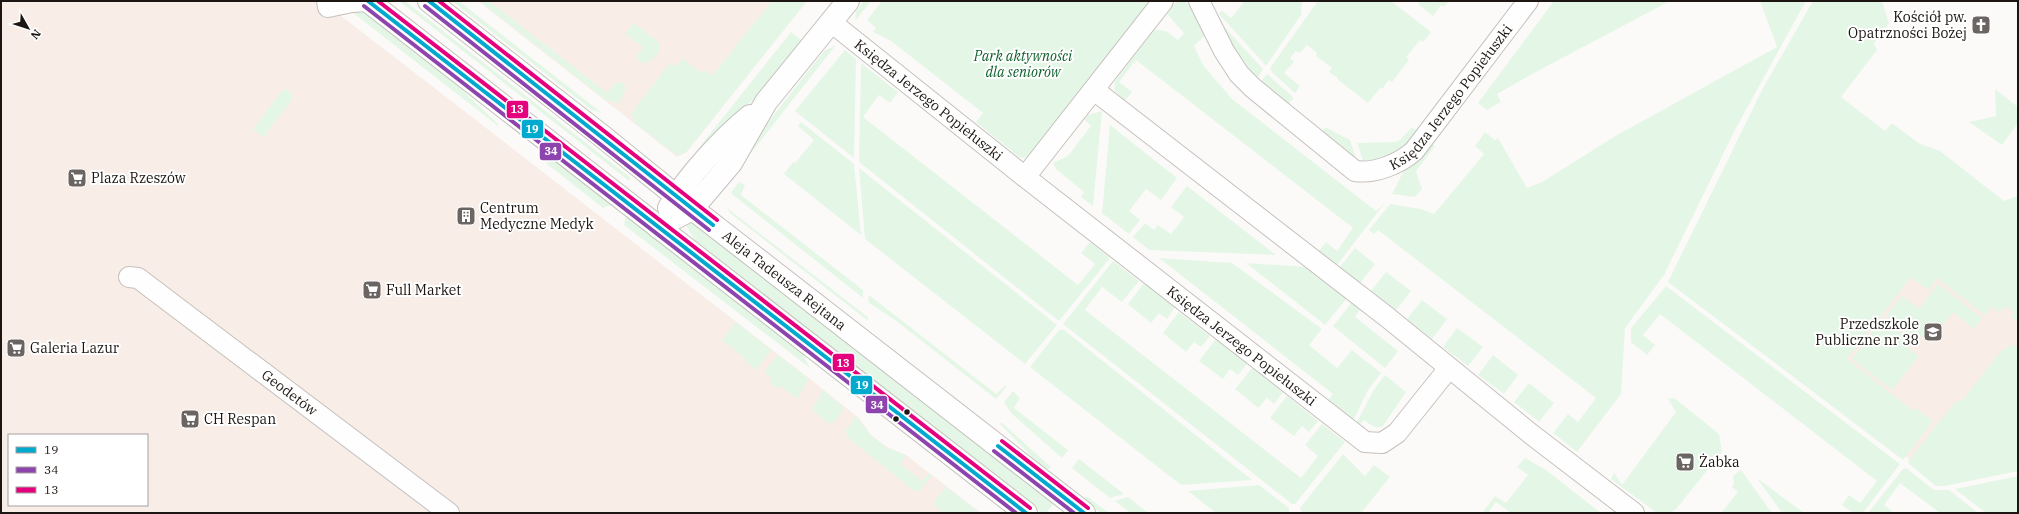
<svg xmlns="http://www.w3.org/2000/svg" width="2019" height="514" font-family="'IBM Plex Serif',serif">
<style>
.built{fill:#f8ede7;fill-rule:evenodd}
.green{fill:#e4f7e6}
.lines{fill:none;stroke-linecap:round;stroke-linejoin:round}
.street-casing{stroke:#c5c0bd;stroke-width:22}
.secondary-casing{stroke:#c5c0bd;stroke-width:24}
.street{stroke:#fffefe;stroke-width:20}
.secondary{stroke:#fffefe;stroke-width:22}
.bus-1-casing{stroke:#fff;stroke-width:7}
.bus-2-casing{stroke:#fff;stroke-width:7}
.bus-3-casing{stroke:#fff;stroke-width:7}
.bus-1{stroke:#00a9ce;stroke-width:4}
.bus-2{stroke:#8e44ad;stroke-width:4}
.bus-3{stroke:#e5007d;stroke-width:4}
.bus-dot{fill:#1c1511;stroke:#fff;stroke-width:1.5}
.labels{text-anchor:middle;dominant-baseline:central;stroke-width:4;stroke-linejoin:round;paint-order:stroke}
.poi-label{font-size:14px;fill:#1c1511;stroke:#fff;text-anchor:start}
.park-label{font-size:14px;font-style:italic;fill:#0e5f2b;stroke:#fff}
.street-label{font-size:14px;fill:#1c1511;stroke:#fff}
.line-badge{stroke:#fff;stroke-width:1.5}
.badge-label{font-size:11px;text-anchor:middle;font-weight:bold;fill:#fff}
</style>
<rect width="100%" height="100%" fill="#fcfaf8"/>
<g class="built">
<path d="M1 1H322L810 379 859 418 871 435 887 447 906 455 981 513H1ZM9 435H147V505H9Z"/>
<path d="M478 1H807L686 153 677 157Z"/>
<path d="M1936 220 2018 282V386L1941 484 1809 381Z"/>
</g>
<g class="green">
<path d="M399 1H405L631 178 629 181Z"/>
<path d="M452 1H459L602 113 592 110Z"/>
<path d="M479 1H489L607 93 617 82 623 83C628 91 623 97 618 103L606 100Z"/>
<path d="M772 1H807L686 152 679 155 672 152 636 124 631 114 670 63 675 67 683 59 701 73 704 70 712 76Z"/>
<path d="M864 1H871L855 21 856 11Z"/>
<path d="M882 1H1153L1033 157 1020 158 976 122 983 113 891 41 873 32 876 28 867 20Z"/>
<path d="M1177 1H1185L1195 11 1205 35 1194 46 1203 65 1232 99 1376 211 1385 203 1337 265 1319 251 1326 242 1337 251 1353 228 1136 60 1119 82 1132 92 1125 101 1114 90 1115 81 1154 29 1166 31 1178 40 1184 33 1167 14Z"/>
<path d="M1245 1H1302L1301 15 1266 66 1219 14 1221 10 1231 18Z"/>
<path d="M1318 1H1391L1431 32 1423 42 1420 40 1406 57 1409 60 1392 82 1389 80 1382 89 1380 88 1368 103 1337 79 1338 78 1329 72 1332 68 1316 56 1317 53 1307 45 1300 53 1296 51 1290 58 1294 62 1284 73 1300 86 1295 93 1272 72 1270 68Z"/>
<path d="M1419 1H1449L1444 7 1441 5 1433 16 1419 5Z"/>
<path d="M1554 1H1670L1534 73 1497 94 1501 102 1487 110 1478 103Z"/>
<path d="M1760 1H1806L1736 128 1664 275 1625 328 1621 394 1577 452 1553 433 1568 414 1578 422 1596 398 1378 230 1374 234 1369 230 1390 204 1421 209 1434 214 1484 154 1475 146 1485 132 1495 140 1498 138 1527 188 1542 182 1617 135 1777 47Z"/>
<path d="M1813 1H1882L1889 23 1874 43 1877 50 1841 97 1885 131 1891 124H1893L1920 144 1940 151 2004 201 2018 196V322L2011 317 2014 312 2006 306 1999 312 1992 306 1985 315 1937 278 1928 290 1911 277 1847 359 1913 411 1916 408 1933 421 1903 460 1668 282 1762 90Z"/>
<path d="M357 11 369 15 459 87 499 125 498 126 352 12Z"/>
<path d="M1218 20 1263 69 1255 82 1227 41Z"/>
<path d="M634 23 658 42 660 45C659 56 650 65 640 62L636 57 643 47 625 34Z"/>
<path d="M791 32 801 40 752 101 698 158 696 153 697 150Z"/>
<path d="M836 45 747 158 750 149 769 121 824 51Z"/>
<path d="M845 50 856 59 854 158 795 111Z"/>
<path d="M861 63 898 92 890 103 879 95 863 117 1078 285 1095 264 1081 253 1090 242 1110 258 1059 321 859 162Z"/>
<path d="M1267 74 1292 96 1293 99 1288 104 1260 82Z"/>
<path d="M285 89 291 92 292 100 263 137 253 129 280 93Z"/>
<path d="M1995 89 2018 107V123L2002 145 1969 122 1996 116Z"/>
<path d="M1102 111 1093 206 1081 197 1084 192 1057 170 1053 163 1068 156 1091 126 1084 119 1088 115Z"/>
<path d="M801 122 854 164 861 235 784 174 793 162 795 163 814 140 798 126Z"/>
<path d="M1110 125 1177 178 1161 200 1146 189 1129 211 1140 220 1129 234 1102 213Z"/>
<path d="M1325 127 1350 140 1356 158 1344 151 1322 131Z"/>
<path d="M1412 127 1419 133 1397 154 1368 162 1363 160 1357 143 1395 142 1400 140Z"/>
<path d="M1432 143 1435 146 1416 171 1422 189 1415 197 1392 194 1404 170Z"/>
<path d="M550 156 610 203 611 205 603 208 547 164 548 158Z"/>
<path d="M859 168 1057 325 1025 364 865 239Z"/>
<path d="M739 182 745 185 741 195 863 290V298L733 195 731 192Z"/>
<path d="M1187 186 1276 255 1149 250 1133 237 1145 223 1154 230 1158 225 1171 234 1184 217 1171 207Z"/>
<path d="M727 208 869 318 867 320 730 213Z"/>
<path d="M626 216 802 352 810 368 624 225Z"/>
<path d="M691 220 1054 503 1046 513H1042L696 242 685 224Z"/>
<path d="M1355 248 1375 264 1360 283 1340 267Z"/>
<path d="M1159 258 1232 263 1322 329 1309 345 1337 368 1352 350 1381 373 1368 390 1352 423 1325 404 1333 394Z"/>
<path d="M1113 261 1139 281 1122 302 1102 287 1085 310 1301 478 1318 456 1305 445 1322 424 1345 442 1295 504H1292L1063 324Z"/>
<path d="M1246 263 1309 267 1348 297 1325 325Z"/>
<path d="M1386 272 1411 291 1396 310 1371 291Z"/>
<path d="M1144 283 1175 307 1167 319 1159 313 1151 323 1128 304Z"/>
<path d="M1938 284 1982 318 1974 329 1953 312 1929 342 1918 334 1914 338 1886 316 1902 296 1919 309Z"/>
<path d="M1666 286 1900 464 1863 513H1853L1842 505 1849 495 1860 503 1877 481 1660 314 1643 335 1655 345 1647 355 1631 342V328Z"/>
<path d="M869 295 996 394 1006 385 1007 386 996 399 899 323 868 302Z"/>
<path d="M1422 300 1447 319 1432 339 1407 319Z"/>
<path d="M1353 301 1361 308 1355 317 1398 351 1385 368 1333 326Z"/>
<path d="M1179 312 1210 336 1201 347 1194 342 1186 352 1163 333Z"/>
<path d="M1883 319 1911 341 1907 347 1919 356 1892 390 1852 359Z"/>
<path d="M736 322 771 350 756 370 745 361 746 359 722 340Z"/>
<path d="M1457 328 1483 347 1468 366 1443 347Z"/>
<path d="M1059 330H1064L1252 480 1181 485 1030 367Z"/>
<path d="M1216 339 1247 364 1238 375 1230 369 1223 379 1199 361Z"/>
<path d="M2012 345 2018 347V471L1945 486H1936L1909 464 1908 461 1957 400 1961 402 2001 351Z"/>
<path d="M778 355 809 379 797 399 781 386 778 389 770 382 772 379 764 372Z"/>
<path d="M1493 355 1518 375 1504 394 1478 375Z"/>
<path d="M1252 368 1283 392 1274 404 1267 398 1258 408 1235 389Z"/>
<path d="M1385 375 1406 392 1383 426C1376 430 1370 424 1364 420L1358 426 1356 424 1373 391Z"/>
<path d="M1529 383 1554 403 1539 422 1514 402Z"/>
<path d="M823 390 844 408 833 423 827 422 812 410Z"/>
<path d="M1013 391 1020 398 1014 408 1068 450 1062 458 1011 413 1004 402Z"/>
<path d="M1287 396 1318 421 1309 432 1302 426 1294 436 1270 418Z"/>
<path d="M1674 398 1719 434 1722 452 1676 509 1670 513H1657L1611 479 1614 473 1622 485 1676 412 1668 399Z"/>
<path d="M856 416 870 435 887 448 906 455 900 464 922 481 929 473 932 475 920 490 916 491 912 489 847 437 846 430Z"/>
<path d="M1001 422 1052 468 1045 469 1042 467 1000 424Z"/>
<path d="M1343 454 1365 476 1374 465 1390 477 1361 513H1302L1300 508Z"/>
<path d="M1525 458 1546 470 1601 513H1511L1496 502 1488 513H1482L1495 496 1506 503 1528 475 1517 467Z"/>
<path d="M1079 459 1124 494 1110 498 1072 468Z"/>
<path d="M1906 468 1934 490H1949L1978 513H1940L1900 483 1884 505 1894 513H1868L1903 469Z"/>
<path d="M1741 470 1772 513H1721L1738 492 1732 487 1734 484 1733 476Z"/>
<path d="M2018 476V513H1986L1955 489Z"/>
<path d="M1757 478 1804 513H1782Z"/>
<path d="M1259 485 1289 508V513H1216L1188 491Z"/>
<path d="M946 487 980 513H944L936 507 935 500Z"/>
<path d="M1085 497H1088L1109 513H1100L1083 499Z"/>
<path d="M1128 497 1148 513H1130L1115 501Z"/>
</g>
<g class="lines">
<g class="street-casing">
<g id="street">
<path d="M327 1 328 7 352 2 368 1"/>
<path id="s1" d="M1199 1 1224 51 1239 74 1253 88 1355 171C1375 174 1399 164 1414 151L1528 1"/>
<path id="s2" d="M831 22 1025 177 1365 442 1382 443 1397 433 1449 368"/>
<path d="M1094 90 1387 317 1531 434 1634 513"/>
<path d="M1025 177 1163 1"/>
<path id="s3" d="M129 277 138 278 449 513"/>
</g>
</g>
<g class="secondary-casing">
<g id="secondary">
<path d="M368 1 1026 513"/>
<path id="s4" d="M429 1 602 136 676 196 1084 513"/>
<path d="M669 208C687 177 722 139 750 116"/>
<path d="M658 227 692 209 731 163 766 102 848 1"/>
</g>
</g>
<use href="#street" class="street"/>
<use href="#secondary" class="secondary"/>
<g class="bus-1-casing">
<g id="bus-1">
<path d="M368 1 1026 513"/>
<path d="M429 1 713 225"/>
<path d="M998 446 1084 513"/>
</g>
</g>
<g class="bus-2-casing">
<g id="bus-2">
<path d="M364 6 1016 513"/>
<path d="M425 6 709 230"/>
<path d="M994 451 1074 513"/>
</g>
</g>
<g class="bus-3-casing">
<g id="bus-3">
<path d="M378 1 1030 508"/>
<path d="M439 1 717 220"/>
<path d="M1002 441 1088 508"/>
</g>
</g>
<use href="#bus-1" class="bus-1"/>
<use href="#bus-2" class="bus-2"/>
<use href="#bus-3" class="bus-3"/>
</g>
<defs>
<g id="church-square" transform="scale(1)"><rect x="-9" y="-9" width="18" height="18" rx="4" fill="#6a6562" stroke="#fff"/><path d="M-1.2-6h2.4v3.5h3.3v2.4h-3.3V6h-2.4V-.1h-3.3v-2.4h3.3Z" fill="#fff"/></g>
<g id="supermarket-square" transform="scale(1)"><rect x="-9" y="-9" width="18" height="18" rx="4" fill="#6a6562" stroke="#fff"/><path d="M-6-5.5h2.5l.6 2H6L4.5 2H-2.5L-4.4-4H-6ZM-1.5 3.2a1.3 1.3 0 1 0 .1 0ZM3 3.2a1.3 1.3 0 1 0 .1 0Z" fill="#fff"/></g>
<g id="building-square" transform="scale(1)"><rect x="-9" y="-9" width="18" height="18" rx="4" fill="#6a6562" stroke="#fff"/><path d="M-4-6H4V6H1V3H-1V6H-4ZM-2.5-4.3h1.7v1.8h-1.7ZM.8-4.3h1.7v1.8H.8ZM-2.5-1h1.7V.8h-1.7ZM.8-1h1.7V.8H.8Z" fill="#fff"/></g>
<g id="school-square" transform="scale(1)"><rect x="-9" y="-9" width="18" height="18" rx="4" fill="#6a6562" stroke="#fff"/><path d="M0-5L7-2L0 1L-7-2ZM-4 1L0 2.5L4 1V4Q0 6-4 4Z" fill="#fff"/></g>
</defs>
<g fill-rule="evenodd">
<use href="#church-square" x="1981" y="25"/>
<use href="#supermarket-square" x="77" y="178"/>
<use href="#building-square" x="466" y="216"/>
<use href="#supermarket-square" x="372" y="290"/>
<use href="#school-square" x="1933" y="332"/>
<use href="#supermarket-square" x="16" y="348"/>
<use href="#supermarket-square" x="190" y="419"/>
<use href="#supermarket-square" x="1685" y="462"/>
</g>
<g class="bus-dot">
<circle cx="907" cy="412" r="3.5"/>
<circle cx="896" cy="419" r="3.5"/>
</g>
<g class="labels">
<g class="poi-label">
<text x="1967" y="17" text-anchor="end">Kościół pw.<tspan x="1967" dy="16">Opatrzności Bożej</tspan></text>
<text x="91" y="178">Plaza Rzeszów</text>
<text x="480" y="208">Centrum<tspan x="480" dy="16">Medyczne Medyk</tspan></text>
<text x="386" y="290">Full Market</text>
<text x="1919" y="324" text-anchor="end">Przedszkole<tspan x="1919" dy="16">Publiczne nr 38</tspan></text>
<text x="30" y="348">Galeria Lazur</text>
<text x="204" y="419">CH Respan</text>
<text x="1699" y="462">Żabka</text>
</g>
<g class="park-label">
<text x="1023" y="56">Park aktywności<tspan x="1023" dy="16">dla seniorów</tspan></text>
</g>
<g class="street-label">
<text stroke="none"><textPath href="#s1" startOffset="363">Księdza Jerzego Popiełuszki</textPath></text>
<text stroke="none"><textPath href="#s2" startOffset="125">Księdza Jerzego Popiełuszki</textPath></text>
<text stroke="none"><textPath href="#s4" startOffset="452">Aleja Tadeusza Rejtana</textPath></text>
<text stroke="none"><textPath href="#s2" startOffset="523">Księdza Jerzego Popiełuszki</textPath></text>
<text stroke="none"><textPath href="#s3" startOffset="199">Geodetów</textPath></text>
</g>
</g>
<g class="line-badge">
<rect x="506" y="100" width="23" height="19" rx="4" fill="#e5007d"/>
<rect x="521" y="119" width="23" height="20" rx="4" fill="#00a9ce"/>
<rect x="539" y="142" width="23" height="19" rx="4" fill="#8e44ad"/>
<rect x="832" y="353" width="23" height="19" rx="4" fill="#e5007d"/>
<rect x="850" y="375" width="23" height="20" rx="4" fill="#00a9ce"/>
<rect x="865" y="395" width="23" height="19" rx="4" fill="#8e44ad"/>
</g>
<g class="badge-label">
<text x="517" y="113">13</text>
<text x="532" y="133">19</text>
<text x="551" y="155">34</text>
<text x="843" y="367">13</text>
<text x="862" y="389">19</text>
<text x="877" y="409">34</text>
</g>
<rect width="2019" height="514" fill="none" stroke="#1c1511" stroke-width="4"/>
<rect x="8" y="434" width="140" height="72" fill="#ffffff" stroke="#a4a1a0"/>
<rect x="16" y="447" width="20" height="6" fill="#00a9ce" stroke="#a4a1a0"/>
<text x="44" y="454" font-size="12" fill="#1c1511">19</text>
<rect x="16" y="467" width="20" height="6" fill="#8e44ad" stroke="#a4a1a0"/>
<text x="44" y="474" font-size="12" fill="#1c1511">34</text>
<rect x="16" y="487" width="20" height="6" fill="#e5007d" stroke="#a4a1a0"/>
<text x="44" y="494" font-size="12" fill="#1c1511">13</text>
<g transform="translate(28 28) rotate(129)" stroke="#ffffff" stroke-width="3" paint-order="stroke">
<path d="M0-3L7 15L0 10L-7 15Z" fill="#1c1511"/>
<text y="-6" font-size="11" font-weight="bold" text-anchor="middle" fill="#1c1511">N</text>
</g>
</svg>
